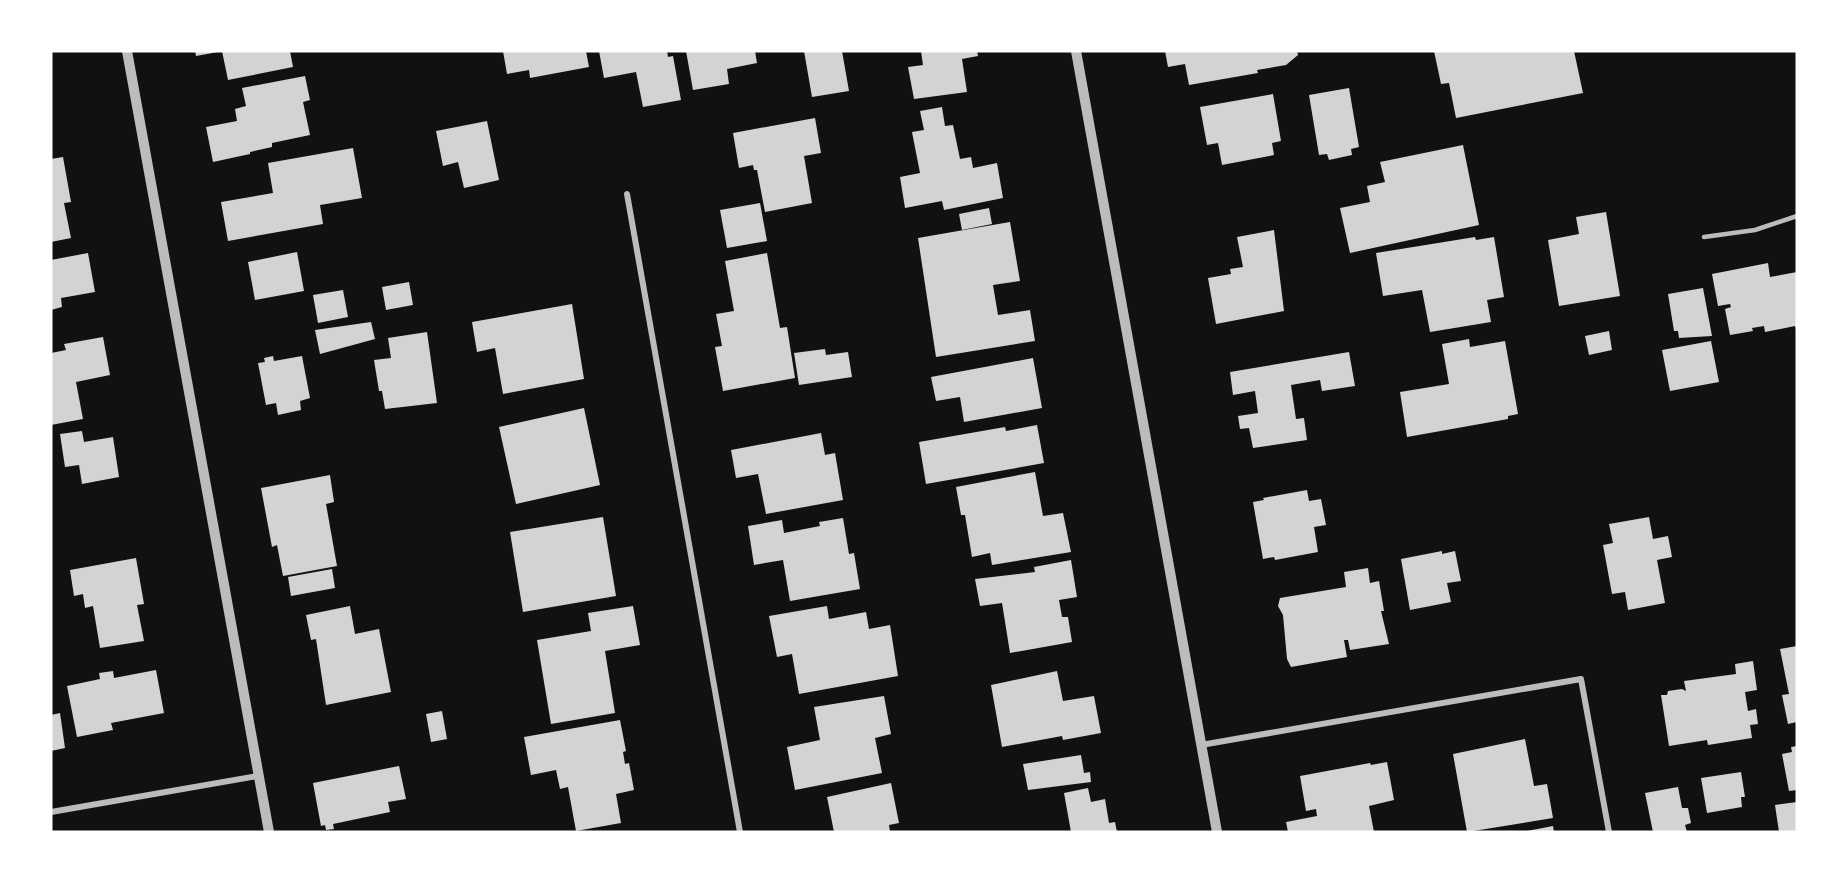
<svg xmlns="http://www.w3.org/2000/svg" width="1848" height="883" font-family="'Public Sans',sans-serif">
<style>
.building{fill:#d3d3d3}
.lines{fill:none;stroke-linecap:round;stroke-linejoin:round}
.service{stroke:#bcbcbc;stroke-width:4.5}
.minor{stroke:#bcbcbc;stroke-width:6}
.tertiary{stroke:#bcbcbc;stroke-width:10}
</style>
<rect width="100%" height="100%" fill="#111"/>
<g class="building">
<path d="M195 51H218V52L196 56Z"/>
<path d="M222 51H290L293 67 228 80Z"/>
<path d="M503 51H586L589 67 530 78 529 70 507 74Z"/>
<path d="M599 51H667L668 57 673 56 681 100 643 107 636 72 604 78Z"/>
<path d="M686 51H755L757 63 727 69 729 84 693 90Z"/>
<path d="M804 51H842L849 91 812 97Z"/>
<path d="M921 51H977L978 56 962 59 967 92 914 99 908 67 923 65Z"/>
<path d="M1165 51H1297L1298 55 1286 65 1257 70 1258 73 1189 85 1185 64 1168 67Z"/>
<path d="M1434 51H1574L1583 93 1456 118 1449 83 1441 84Z"/>
<path d="M305 76 310 100 303 102 310 135 272 143V147L250 152V154L213 162 206 127 237 121 235 109 246 106 242 88Z"/>
<path d="M1349 88 1359 147 1351 149 1352 155 1329 160 1327 154 1319 155 1309 95Z"/>
<path d="M1273 94 1281 141 1272 143 1274 155 1222 165 1218 143 1207 145 1200 107Z"/>
<path d="M942 107 945 126 953 125 960 159 971 157 973 168 997 163 1003 198 944 210 942 201 905 208 900 177 920 173 912 132 924 130 920 111Z"/>
<path d="M815 118 821 153 804 156 812 203 765 212 757 170H754L753 165 739 168 733 133Z"/>
<path d="M487 121 499 180 464 188 458 162 443 166 436 131Z"/>
<path d="M1463 145 1479 225 1350 253 1340 208 1370 202 1367 186 1385 182 1380 162Z"/>
<path d="M353 148 362 198 320 205 323 224 228 241 221 202 273 193 268 163Z"/>
<path d="M63 157 71 202 64 203 71 238 51 242V159Z"/>
<path d="M760 203 767 241 727 248 720 210Z"/>
<path d="M989 208 992 224 962 230 959 214Z"/>
<path d="M1606 212 1620 296 1559 306 1548 240 1579 234 1576 217Z"/>
<path d="M1010 222 1020 281 993 285 998 315 1030 310 1035 341 936 357 918 238Z"/>
<path d="M1274 230 1284 311 1216 324 1208 278 1231 274 1230 269 1243 267 1237 237Z"/>
<path d="M1475 237 1476 240 1494 237 1504 297 1487 300 1491 322 1430 332 1422 290 1383 296 1376 253Z"/>
<path d="M297 252 304 291 255 300 248 262Z"/>
<path d="M88 253 95 292 61 298 62 307 51 310V260Z"/>
<path d="M767 253 780 328 787 327 795 378 723 391 715 347 722 346 716 314 734 311 725 261Z"/>
<path d="M1768 263 1770 277 1797 272V331L1795 326 1765 332 1764 326 1752 328 1753 331 1730 335 1725 309 1731 307 1730 304 1718 306 1712 274Z"/>
<path d="M409 282 413 305 386 310 382 287Z"/>
<path d="M1703 288 1712 336 1679 338 1678 331H1674L1668 294Z"/>
<path d="M343 290 348 317 318 323 313 295Z"/>
<path d="M572 304 584 379 503 394 495 348 477 352 472 322Z"/>
<path d="M371 322 375 339 320 354 315 330Z"/>
<path d="M1609 331 1612 350 1589 355 1585 336Z"/>
<path d="M427 332 437 403 385 409 382 391H379L374 360 391 358 388 338Z"/>
<path d="M103 337 110 375 76 382 83 419 51 425V353L66 350 64 344Z"/>
<path d="M1469 339 1470 347 1505 341 1518 414 1508 416V419L1407 437 1400 392 1449 384 1442 344Z"/>
<path d="M1711 341 1719 382 1670 391 1662 350Z"/>
<path d="M825 349 826 355 848 352 852 377 799 385 794 353Z"/>
<path d="M1349 352 1355 386 1322 391 1320 380 1291 385 1296 419 1304 418 1307 440 1253 448 1249 428 1240 429 1238 416 1258 413 1255 391 1233 395 1230 372Z"/>
<path d="M273 356 274 361 302 356 310 398 300 401 301 410 278 415 276 403 266 405 258 363 265 362 264 358Z"/>
<path d="M1033 358 1042 408 964 422 960 397 936 401 931 377Z"/>
<path d="M584 408 600 485 516 504 499 427Z"/>
<path d="M1037 425 1044 463 926 484 919 442 1005 427 1006 431Z"/>
<path d="M82 431 84 442 113 437 119 477 82 484 79 465 65 467 60 434Z"/>
<path d="M821 433 825 455 835 453 843 500 766 514 758 474 736 478 731 450Z"/>
<path d="M1035 472 1043 516 1063 513 1071 552 992 565 990 553 972 557 965 515H961L956 487Z"/>
<path d="M330 475 334 502 326 504 337 566 283 576 277 545 272 547 261 488Z"/>
<path d="M1307 490 1309 501 1321 499 1326 525 1314 527 1318 552 1275 560 1274 557 1263 559 1253 502 1264 500 1263 498Z"/>
<path d="M603 517 616 596 523 612 510 532Z"/>
<path d="M1649 517 1653 539 1668 536 1672 557 1657 560 1665 603 1628 610 1625 592 1612 594 1603 545 1613 543 1609 524Z"/>
<path d="M843 518 849 554 854 553 860 589 790 601 783 560 754 565 748 526 782 520 784 533 820 526 819 522Z"/>
<path d="M1442 551V554L1455 551 1461 581 1447 583 1451 602 1410 610 1401 559Z"/>
<path d="M136 558 144 604 137 605 144 641 100 648 93 606 85 608 83 594 74 596 70 570Z"/>
<path d="M1071 560 1077 597 1059 600 1062 617H1068L1072 642 1010 653 1002 603 980 606 975 579 1035 572 1034 567Z"/>
<path d="M1368 568 1370 583 1379 581 1384 611H1381L1389 644 1350 650 1348 640H1344L1347 657 1291 667 1287 659 1283 615 1278 606 1280 598 1346 587 1344 572Z"/>
<path d="M332 569 335 588 291 596 288 577Z"/>
<path d="M350 606 355 634 379 629 391 692 326 705 316 639 311 640 306 615Z"/>
<path d="M633 606 640 645 605 651 615 713 551 724 537 640 591 631 588 613Z"/>
<path d="M827 606 829 619 866 612 869 629 890 625 898 676 799 694 792 654 777 657 769 616Z"/>
<path d="M1797 646V722L1788 724 1782 695 1789 694 1780 649Z"/>
<path d="M1753 661 1757 690 1745 692 1748 711 1756 709 1758 724 1750 725 1752 738 1708 745 1707 740 1669 746 1661 695H1667L1668 691 1682 689 1686 691 1684 681 1736 674 1735 664Z"/>
<path d="M156 670 164 713 111 723 113 730 77 737 67 686 100 679 99 673 113 671 114 678Z"/>
<path d="M1057 671 1063 701 1094 696 1101 733 1063 740 1062 736 1002 747 991 685Z"/>
<path d="M884 696 891 734 875 738 882 773 795 790 787 747 820 740 814 707Z"/>
<path d="M442 711 447 739 431 742 426 714Z"/>
<path d="M60 713 65 748 51 751V715Z"/>
<path d="M620 720 626 751 623 752 625 764 629 763 634 790 616 794 621 823 576 831 568 787 560 789 556 770 531 775 524 737Z"/>
<path d="M1525 739 1534 786 1547 784 1553 818 1467 832 1453 754Z"/>
<path d="M1797 746V790L1789 791 1782 754 1792 752 1791 747Z"/>
<path d="M1081 755 1084 773 1090 772 1091 782 1028 790 1023 764Z"/>
<path d="M1387 762 1394 800 1369 806 1374 832H1288L1286 822 1317 816 1316 809 1306 811 1300 776 1370 763 1371 765Z"/>
<path d="M399 766 406 799 388 802 390 812 333 824 334 829 326 830 325 825 321 826 313 783Z"/>
<path d="M1741 772 1745 797H1741L1742 807 1707 813 1701 778Z"/>
<path d="M891 783 899 823 889 825 890 832H834L827 797Z"/>
<path d="M1678 787 1682 808H1688L1691 823 1685 825 1687 832H1653L1645 793Z"/>
<path d="M1088 788 1091 802 1105 799 1109 823 1115 822 1117 832H1071L1064 793Z"/>
<path d="M1797 802V832H1779L1775 805Z"/>
<path d="M1553 826 1554 832H1527V831Z"/>
</g>
<g class="lines">
<path class="service" d="M1704 237 1755 230 1797 216"/>
<g class="minor">
<path d="M627 194 740 832"/>
<path d="M1201 745 1581 679 1609 832"/>
<path d="M51 812 257 776"/>
</g>
<g class="tertiary">
<path d="M127 51 269 832"/>
<path d="M1076 51 1217 832"/>
</g>
</g>
<rect width="1848" height="883" fill="none" stroke="#ffffff" stroke-width="105"/>
</svg>
